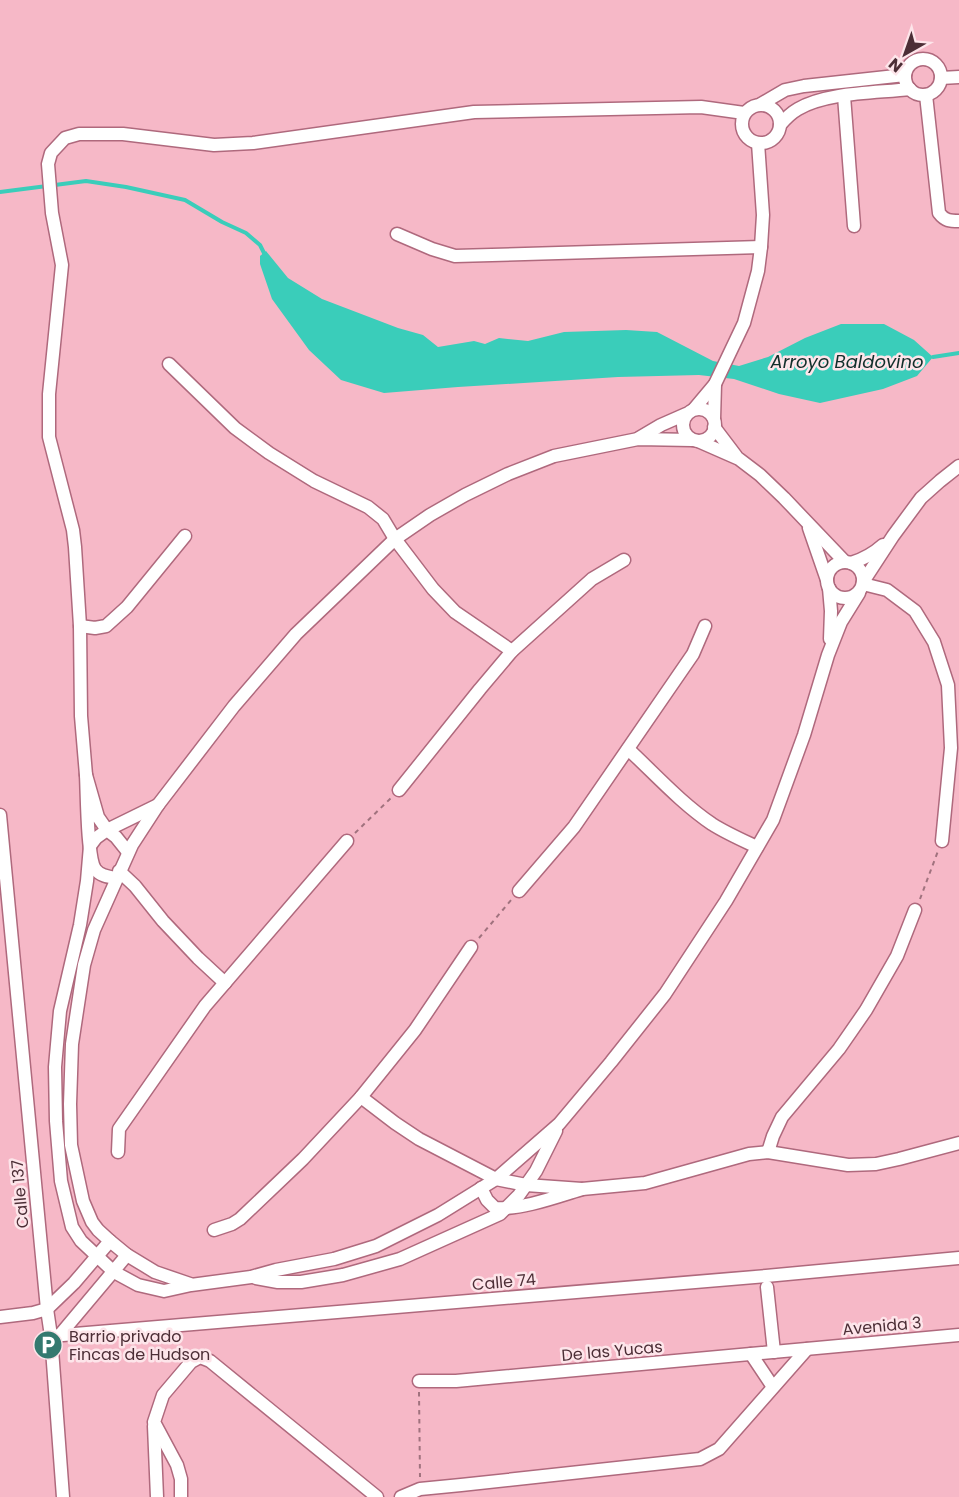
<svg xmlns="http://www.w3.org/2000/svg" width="959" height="1497" font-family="Poppins,sans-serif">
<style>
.water{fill:#3acdba}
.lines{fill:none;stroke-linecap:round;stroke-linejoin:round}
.stream{stroke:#3acdba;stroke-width:4}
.street-casing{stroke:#af697d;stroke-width:15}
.path{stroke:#a0727e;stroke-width:2;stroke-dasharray:4.5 4.5;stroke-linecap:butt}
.street{stroke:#fff;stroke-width:12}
.labels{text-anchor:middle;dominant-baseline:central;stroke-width:5;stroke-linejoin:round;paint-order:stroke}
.street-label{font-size:16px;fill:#4c2e36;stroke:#fde5ea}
.poi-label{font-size:16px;fill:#4c2e36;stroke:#fde5ea;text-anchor:start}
.water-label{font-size:18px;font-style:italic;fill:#112f2b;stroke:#fde5ea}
</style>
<rect width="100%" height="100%" fill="#f6b8c7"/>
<path class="water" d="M266 251 288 278 322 299 398 328 423 335 438 347 474 341 485 344 499 338 528 341 564 332 626 330 657 332 713 361 739 366 768 357 805 338 841 324H884L914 340 933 357 917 376 883 389 820 403 779 394 734 379 699 375 618 377 458 387 384 393 341 380 309 350 272 299 260 264V256Z"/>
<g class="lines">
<g class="stream">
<path d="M0 192 86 181 126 187 185 200 222 222 246 233 260 245 264 253"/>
<path d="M933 357 959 353"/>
</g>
<g class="street-casing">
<g id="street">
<circle cx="923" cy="77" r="18"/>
<path d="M941 78 959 77"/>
<path d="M926 95 939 213C945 221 950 221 959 221"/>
<path d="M844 96 854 226"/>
<path d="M761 104 785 90 804 86 905 75"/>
<circle cx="761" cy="124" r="19"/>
<path d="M780 125C785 119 791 113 798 109 827 92 876 93 910 89"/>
<path d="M397 234 432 249 455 256 761 247"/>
<path d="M169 364 235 428 269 453 314 481 368 507 383 519 395 539 433 589 455 612 512 651"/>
<circle cx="699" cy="425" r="16"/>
<path d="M694 409 715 384 744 323 758 271 761 247 763 215 758 143"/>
<path d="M714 419 715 384"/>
<path d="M714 427 736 456"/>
<path d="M639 438 661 425 686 414"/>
<path d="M698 441 739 459 760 475 784 498 845 562"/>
<path d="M809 528 827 580"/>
<circle cx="845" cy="580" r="18"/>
<path d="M851 563C864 559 873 554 883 545"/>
<path d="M863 582 893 536 921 498 940 481 959 466"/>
<path d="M863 584 887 590 915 611 934 642 948 685 951 748 942 841"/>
<path d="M829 588 831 611 830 639"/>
<path d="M80 626 95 628 106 626 127 607 185 536"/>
<path d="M628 749C655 774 681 803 712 824 726 833 742 840 757 847"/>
<path d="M86 775 81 716 80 626 75 547 73 530 49 437V394L62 265 52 213 48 164 51 153 65 138 79 134H123L214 145 253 143 474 112 701 107 744 113"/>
<path d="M399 790 480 689 512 651 592 579 624 560"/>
<path d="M158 805 107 830 96 838 90 846 87 881 80 925 60 1011 55 1067 56 1121 61 1181 72 1227 81 1241 114 1272 138 1285 164 1291 191 1285 251 1277 276 1270 334 1259 376 1246 438 1215 496 1179 559 1124 611 1062 665 994 726 901 773 820 804 735 828 655 841 622 859 593"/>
<path d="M0 815 47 1309 51 1336 63 1497"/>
<path d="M119 871 135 886 163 921 198 958 225 983"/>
<path d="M116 878C109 877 100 876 95 869 87 857 87 793 86 775L98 817 107 830 116 837 128 852"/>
<path d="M519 891 574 827 693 654 705 626"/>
<path d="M361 1097 395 1123 419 1139 496 1179 526 1185 582 1189C556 1197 520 1210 495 1208L487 1200 481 1188"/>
<path d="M118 1152 119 1129 205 1006 347 841"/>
<path d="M768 1152 773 1136 782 1117 839 1049 866 1010 897 956 915 910"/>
<path d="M582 1189 645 1183 749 1154 768 1152 848 1165 876 1164 899 1159 959 1143"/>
<path d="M214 1230 232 1224 240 1219 303 1159 361 1097 415 1030 471 947"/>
<path d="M256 1278 278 1282H301L343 1275 400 1259 500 1214 519 1195 536 1171 556 1131"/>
<path d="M190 1284 155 1272 127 1255 110 1241 98 1230 92 1222 83 1201 71 1145 70 1104 72 1044 84 965 94 930 132 845 158 805 234 706 296 634 395 539 430 515 465 495 508 474 554 456 638 439 692 440"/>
<path d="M767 1287 774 1352"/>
<path d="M0 1317 33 1313 47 1309 74 1283 110 1241"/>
<path d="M51 1336 766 1276 959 1258"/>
<path d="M59 1336 127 1255"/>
<path d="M751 1354 773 1387"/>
<path d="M419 1381H456L959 1335"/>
<path d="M154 1426 157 1497"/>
<path d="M181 1497V1479L177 1465 154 1422 163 1395 191 1362 200 1357 210 1361 377 1497"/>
<path d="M401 1497 420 1489 461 1485 700 1459 719 1449 807 1349"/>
</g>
</g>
<g class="path">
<path d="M355 833 392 797"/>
<path d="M920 899 938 851"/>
<path d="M479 938 512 899"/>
<path d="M419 1392 420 1477"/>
</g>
<use href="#street" class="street"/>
</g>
<defs>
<g id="parking-disc" transform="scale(1.5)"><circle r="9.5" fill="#34796f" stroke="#fde5ea"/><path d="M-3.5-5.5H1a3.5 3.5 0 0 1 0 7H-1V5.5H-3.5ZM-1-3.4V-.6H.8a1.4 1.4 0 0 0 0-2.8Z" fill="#fff"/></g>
</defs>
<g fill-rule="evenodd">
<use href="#parking-disc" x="48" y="1345"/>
</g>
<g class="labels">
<g class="street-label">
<text transform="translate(20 1194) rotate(-95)">Calle 137</text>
<text transform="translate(504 1282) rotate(-5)">Calle 74</text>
<text transform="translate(882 1326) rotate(-5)">Avenida 3</text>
<text transform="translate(612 1351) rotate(-5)">De las Yucas</text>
</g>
<g class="poi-label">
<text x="69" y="1336">Barrio privado<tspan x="69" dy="18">Fincas de Hudson</tspan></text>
</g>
<g class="water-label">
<text x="847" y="361">Arroyo Baldovino</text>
</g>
</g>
<g transform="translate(905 54) rotate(220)" stroke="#fde5ea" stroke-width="4.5" paint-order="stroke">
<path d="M0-4.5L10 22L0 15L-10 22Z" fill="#4c2e36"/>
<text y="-9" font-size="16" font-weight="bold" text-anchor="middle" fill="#4c2e36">N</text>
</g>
</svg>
